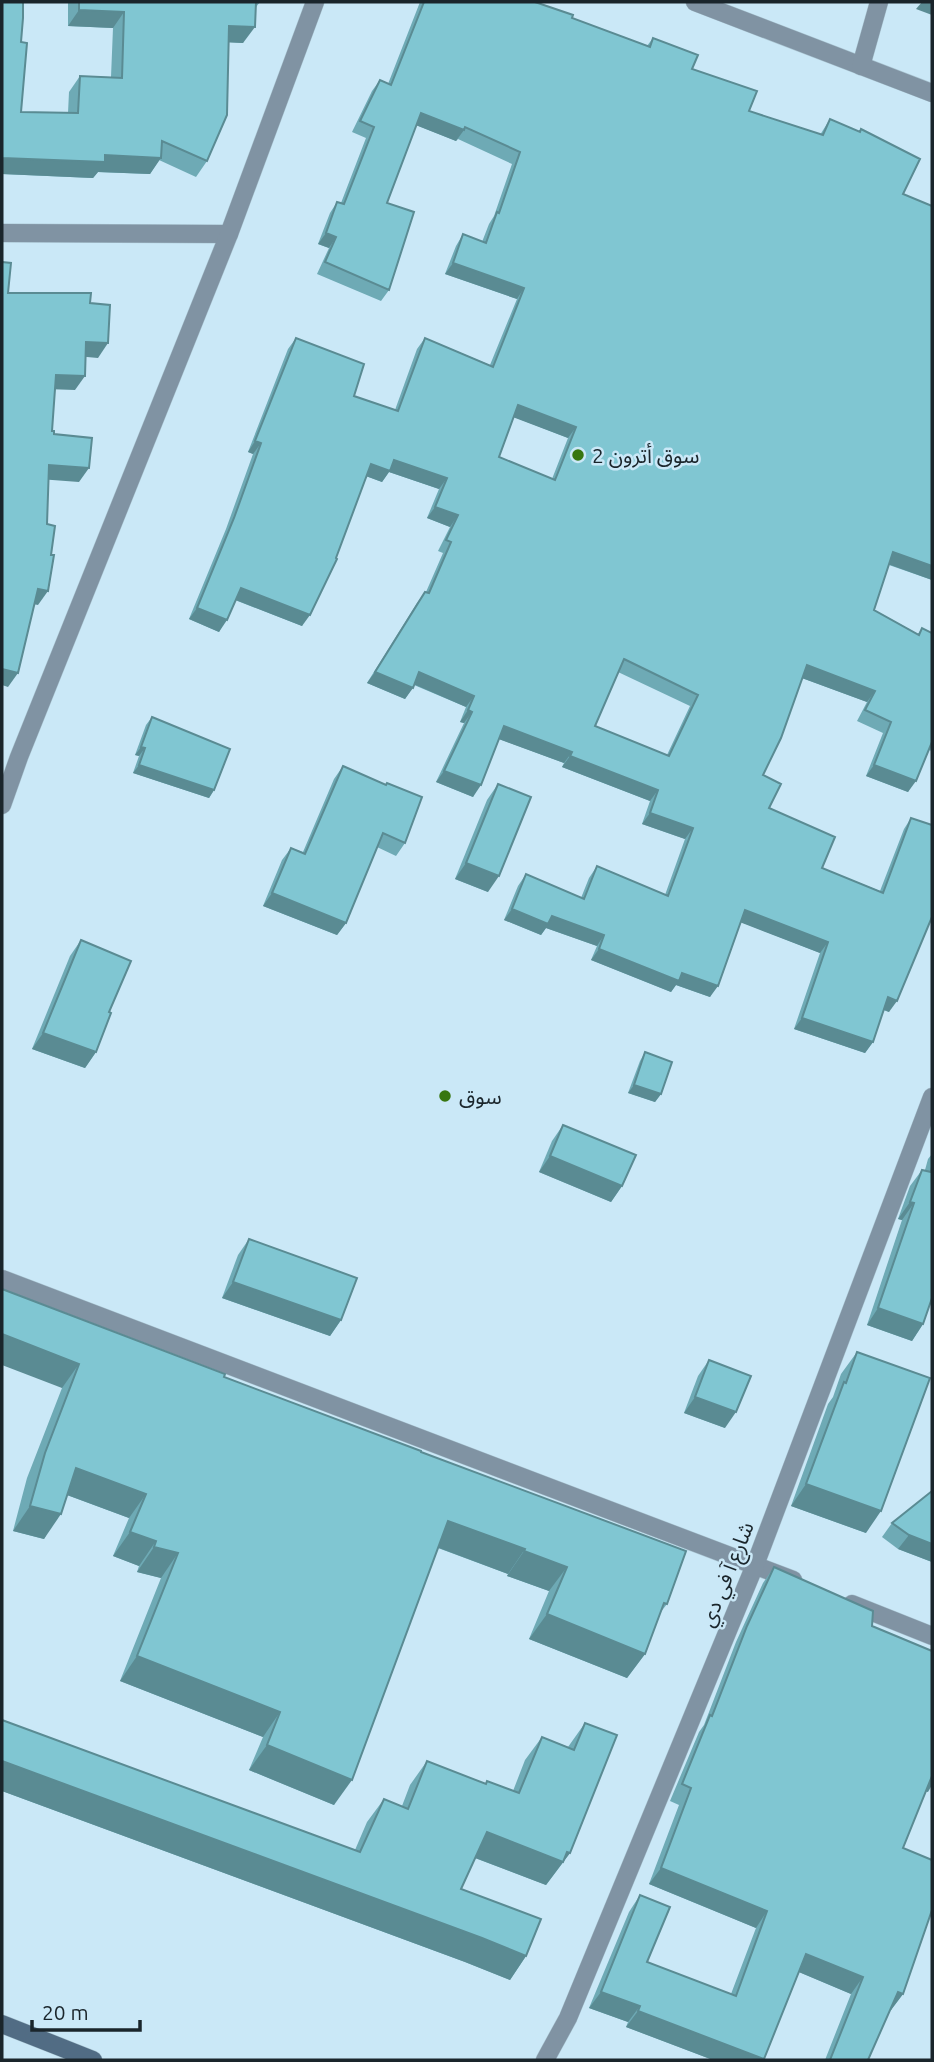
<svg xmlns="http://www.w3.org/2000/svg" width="934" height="2062" font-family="Ubuntu,'Noto Sans Arabic',sans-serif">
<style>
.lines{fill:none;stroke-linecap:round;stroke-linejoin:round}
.street-casing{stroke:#aac5d2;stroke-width:19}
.secondary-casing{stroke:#aac5d2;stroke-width:19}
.street{stroke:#8093a3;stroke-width:18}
.secondary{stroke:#516c84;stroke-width:18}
.wall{fill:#6eaab5;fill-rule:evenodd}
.shaded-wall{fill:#5a8b93}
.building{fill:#80c6d2;stroke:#5a8b93;stroke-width:2;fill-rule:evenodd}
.poi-dot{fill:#377610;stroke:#cae8f7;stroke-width:2.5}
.labels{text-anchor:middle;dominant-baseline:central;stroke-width:5;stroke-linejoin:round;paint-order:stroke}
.poi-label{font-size:21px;fill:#1a252b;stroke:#cae8f7;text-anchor:start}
.street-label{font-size:21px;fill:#1a252b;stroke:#cae8f7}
</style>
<rect width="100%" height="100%" fill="#cae8f7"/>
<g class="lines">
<g class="street-casing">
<g id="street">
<path d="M695 2 932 93"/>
<path d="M861 66 879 2"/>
<path d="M2 233 229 234"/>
<path d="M2 805 19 757 229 234 315 2"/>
<path d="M2 1279 793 1580"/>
<path d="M852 1604 932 1636"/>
<path d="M545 2060 568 2018 755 1565 932 1097"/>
</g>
</g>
<g class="secondary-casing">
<path id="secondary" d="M2 2024 93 2060"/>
</g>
<use href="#street" class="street"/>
<use href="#secondary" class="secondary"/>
</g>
<g class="wall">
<path d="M2 2 21 42V112L68 113 69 92 80 76 111 77 113 28 68 26V2H260L256 7 243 43 229 42 207 161 196 177 159 160 150 174 98 172 93 178 2 174Z"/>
<path d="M420 2H535L572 18 647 46 653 38 692 69 749 111 820 135 830 119 903 194 932 206V580L889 565 874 610 918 634 922 628 932 633V751L929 750 908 792 866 776 883 733 857 721 867 702 802 678 763 775 769 808 822 868 880 891 904 829 911 818 889 1012 883 1010 873 1042 865 1053 794 1029 820 953 741 922 710 997 676 985 671 992 591 960 597 946 546 928 541 935 504 920 518 886 526 874 581 898 589 878 597 866 665 895 685 839 642 824 650 801 562 767 564 763 499 739 473 797 436 782 464 723 460 722 466 707 414 685 405 699 367 683 417 603 425 592H426L443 553 438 551 450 527 427 518 439 489 389 472 382 482 366 476 302 626 235 600 219 632 189 619 226 529 253 454 248 452 288 349 296 338 354 396 395 410 417 349 425 338 490 365 517 299 445 274 456 246 463 234 482 242 489 224 494 216 512 164 458 139 456 141 416 125 387 203 389 290 381 301 317 274 329 248 318 244 330 213 337 202 341 203 366 138 352 132 372 91 380 80 388 84ZM514 417 568 438 552 479 499 457ZM618 672 690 706 667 755 595 726Z"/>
<path d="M152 717 214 790 209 798 133 773 139 756 135 755 146 725Z"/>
<path d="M343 766 405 843 396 856 377 847 346 923 337 935 263 906 282 860 291 848 303 852 334 779Z"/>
<path d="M498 784 488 892 455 879 487 800Z"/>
<path d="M81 940 109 1012 96 1052 85 1068 32 1049 70 956Z"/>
<path d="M645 1052 661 1094 655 1102 628 1093 640 1061Z"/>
<path d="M563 1125 622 1186 611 1202 539 1172 552 1141Z"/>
<path d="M932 1154V1298L923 1324 912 1341 867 1325 902 1220 898 1219 910 1186 922 1170H925L928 1159Z"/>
<path d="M249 1239 341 1320 330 1336 222 1298 238 1255Z"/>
<path d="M2 1289 224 1377 421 1452 667 1604 660 1613 645 1654 627 1678 529 1639 549 1591 507 1576 508 1574 438 1548 334 1805 249 1770 263 1737 120 1681 161 1578 137 1572 139 1566 113 1556 129 1518 67 1495 44 1539 13 1531 27 1478 62 1388Z"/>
<path d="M857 1352 866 1533 791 1506 828 1404 833 1397 841 1374Z"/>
<path d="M709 1360 725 1428 684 1413 698 1376Z"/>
<path d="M932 1491V1562L898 1549 882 1537 892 1523Z"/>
<path d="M774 1567 872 1626 928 1792 926 1791 903 1848V1994L891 2010H890L868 2060H825L851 1994 799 1972 763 2060H713L626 2027 628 2022 589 2008 629 1912 640 1895 647 1962 731 1994 756 1928 649 1884 679 1805 670 1801 699 1732 704 1725 736 1642 763 1583Z"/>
<path d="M2 1720 355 1850 367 1822 384 1799 402 1806 410 1785 427 1761 485 1784 487 1781 513 1791 525 1760 542 1737 568 1747 585 1723 570 1853 546 1885 475 1858 461 1889 526 1956 510 1980 465 1962 2 1791Z"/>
</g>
<g class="shaded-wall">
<path d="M922 2H932V15L916 9Z"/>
<path d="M79 10 124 12 113 28 68 26Z"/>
<path d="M229 26 255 27 243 43 218 42Z"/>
<path d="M421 113 464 130 456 141 413 124Z"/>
<path d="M105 155 161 158 150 174 98 172 93 178 2 174V158Z"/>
<path d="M326 233 336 237 329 248 318 244Z"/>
<path d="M453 263 524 288 517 299 445 274Z"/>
<path d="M86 342 108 343 98 358 76 356Z"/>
<path d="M56 375 85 376 75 390 46 389Z"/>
<path d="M518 405 576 427 568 438 510 416Z"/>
<path d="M255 441 261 443 253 454 248 452Z"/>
<path d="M394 460 447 478 439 489 389 472 382 482 363 475 371 464Z"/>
<path d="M49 465 89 468 79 482 39 479Z"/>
<path d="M435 507 458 515 450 527 427 518Z"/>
<path d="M893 552 932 566V580L885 563Z"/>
<path d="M241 588 310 615 302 626 233 599Z"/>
<path d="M38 589 48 591 38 605 28 603Z"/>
<path d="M197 608 227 620 219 632 189 619Z"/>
<path d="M807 665 875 691 867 702 799 677Z"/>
<path d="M2 669 18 673 8 687 2 685Z"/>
<path d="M375 672 413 688 405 699 367 683Z"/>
<path d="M419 672 474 696 466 707 411 683Z"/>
<path d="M468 710 472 712 464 723 460 722Z"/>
<path d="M504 726 572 752 564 763 496 738Z"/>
<path d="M141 747 145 748 139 756 135 755Z"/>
<path d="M570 756 658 790 650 801 562 767Z"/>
<path d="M139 765 214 790 209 798 133 773Z"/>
<path d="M874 765 916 781 908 792 866 776Z"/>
<path d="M444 771 481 785 473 797 436 782Z"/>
<path d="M650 813 693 828 685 839 642 824Z"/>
<path d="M466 863 499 876 488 892 455 879Z"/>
<path d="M272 893 346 923 337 935 263 906Z"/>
<path d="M512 909 552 916 604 935 597 946 546 928 541 935 504 920Z"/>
<path d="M745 910 828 942 820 953 737 921Z"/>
<path d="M599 949 682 973 718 986 710 997 676 985 671 992 591 960Z"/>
<path d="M888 997 897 1001 889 1012 880 1008Z"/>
<path d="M802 1018 873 1042 865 1053 794 1029Z"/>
<path d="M43 1033 96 1052 85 1068 32 1049Z"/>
<path d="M634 1085 661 1094 655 1102 628 1093Z"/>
<path d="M550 1156 622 1186 611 1202 539 1172Z"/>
<path d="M910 1202 914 1203 902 1220 898 1219Z"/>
<path d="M233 1282 341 1320 330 1336 222 1298Z"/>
<path d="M878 1308 923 1324 912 1341 867 1325Z"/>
<path d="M2 1334 79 1364 62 1388 2 1365Z"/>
<path d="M695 1397 736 1412 725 1428 684 1413Z"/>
<path d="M76 1468 146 1494 129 1518 59 1492Z"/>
<path d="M806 1484 881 1511 866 1533 791 1506Z"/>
<path d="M30 1506 61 1514 44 1539 13 1531Z"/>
<path d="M448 1521 525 1549 508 1574 431 1545Z"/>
<path d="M130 1532 156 1541 139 1566 113 1556Z"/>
<path d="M909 1535 932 1544V1562L898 1549Z"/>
<path d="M154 1547 178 1553 161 1578 137 1572Z"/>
<path d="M524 1551 567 1567 549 1591 507 1576Z"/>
<path d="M547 1614 645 1654 627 1678 529 1639Z"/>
<path d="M137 1656 280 1712 263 1737 120 1681Z"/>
<path d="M267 1745 352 1780 334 1805 249 1770Z"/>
<path d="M2 1761 482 1938 526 1956 510 1980 465 1962 2 1791Z"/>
<path d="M932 1775V1785L928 1792 922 1790Z"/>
<path d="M487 1832 567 1852 570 1853 546 1885 470 1856Z"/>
<path d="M661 1868 767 1911 756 1928 649 1884Z"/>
<path d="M806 1954 863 1977 851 1994 794 1970Z"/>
<path d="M601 1992 640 2006 628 2022 589 2008Z"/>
<path d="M898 1992 903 1994 891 2010 886 2008Z"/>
<path d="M638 2011 764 2059 763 2060H713L626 2027Z"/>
</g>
<g class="building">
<path d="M2 2H23V18L21 42 27 43 21 112 78 113 80 76 122 78 124 12 79 10V2H256L255 27 229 26 227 115 207 161 162 141 161 158 105 155V162L2 158Z"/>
<path d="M424 2H535L573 15 572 18 650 47 653 38 698 55 692 69 757 91 749 111 823 135 830 119 860 132 861 129 920 159 903 194 932 206V566L893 552 874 610 919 635 922 628 932 633V742L916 781 874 765 891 722 865 710 875 691 807 665 781 738 763 775 781 784 769 808 835 837 822 868 883 893 911 818 932 825V917L897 1001 888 997 873 1042 802 1018 828 942 745 910 718 986 682 973 679 981 599 949 604 935 552 916 548 924 512 909 526 874 584 899 597 866 668 896 693 828 650 813 658 790 570 756 572 752 504 726 481 785 444 771 472 712 468 710 474 696 419 672 413 688 375 672 425 592 429 593 451 542 446 540 458 515 435 507 447 478 394 460 390 471 371 464 336 558 337 559 310 615 241 588 227 620 197 608 234 518 261 443 255 441 296 338 364 364 354 396 398 411 425 338 493 367 524 288 453 263 463 234 486 243 497 212 499 213 520 152 465 127 464 130 421 113 387 203 414 212 389 290 325 262 336 237 326 233 337 202 344 204 374 127 360 121 380 80 391 85ZM518 405 576 427 555 480 499 457ZM624 659 698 695 669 756 595 726Z"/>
<path d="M2 262 11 263 8 293H91L90 303 110 305 108 343 86 342 85 376 56 375 52 431H54V434L92 438 89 468 49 465 47 524 55 526 51 555H54L48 591 38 589 18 673 2 669Z"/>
<path d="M152 717 230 749 214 790 139 765 145 748 141 747Z"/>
<path d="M343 766 386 785 387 783 422 797 405 843 383 833 346 923 272 893 291 848 305 854Z"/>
<path d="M498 784 531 797 499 876 466 863Z"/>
<path d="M81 940 131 961 109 1012 111 1013 96 1052 43 1033Z"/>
<path d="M645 1052 672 1062 661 1094 634 1085Z"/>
<path d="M563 1125 636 1155 622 1186 550 1156Z"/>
<path d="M932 1167V1298L923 1324 878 1308 914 1203 910 1202 922 1170 931 1172Z"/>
<path d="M249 1239 357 1278 341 1320 233 1282Z"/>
<path d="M2 1289 225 1374 224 1377 421 1451V1452L686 1551 667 1604 664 1603 645 1654 547 1614 567 1567 524 1551 525 1549 448 1521 352 1780 267 1745 280 1712 137 1656 178 1553 154 1547 156 1541 130 1532 146 1494 76 1468 61 1514 30 1506 45 1453 79 1364 2 1334Z"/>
<path d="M857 1352 930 1378 881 1511 806 1484 844 1382 846 1383Z"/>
<path d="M709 1360 751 1376 736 1412 695 1397Z"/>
<path d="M932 1491V1544L909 1535 892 1523Z"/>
<path d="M774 1567 873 1611 872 1626 932 1651V1776L903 1848 932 1860V1910L903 1994 898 1992 868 2060H830L863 1977 806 1954 764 2059 638 2011 640 2006 601 1992 640 1895 670 1907 647 1962 736 1996 767 1911 661 1868 691 1788 682 1784 710 1715 712 1716 747 1626Z"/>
<path d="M2 1720 360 1852 384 1799 408 1809 427 1761 486 1784 487 1781 519 1793 542 1737 574 1750 585 1723 617 1735 570 1853 567 1852 563 1862 487 1832 461 1889 541 1919 526 1956 482 1938 2 1761Z"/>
</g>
<g class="poi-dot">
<circle cx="578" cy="455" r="7"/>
<circle cx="445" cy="1096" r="7"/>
</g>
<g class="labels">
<g class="poi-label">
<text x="592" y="455">سوق أترون 2</text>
<text x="459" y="1096">سوق</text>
</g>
<g class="street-label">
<text transform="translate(726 1574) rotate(-68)">شارع آ في دي</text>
</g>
</g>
<rect width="934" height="2062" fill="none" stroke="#1a252b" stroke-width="7"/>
<path d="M32 2020v10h108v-10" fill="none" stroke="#1a252b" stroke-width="3.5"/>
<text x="42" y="2020" font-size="21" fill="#1a252b" stroke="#cae8f7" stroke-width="5" paint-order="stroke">20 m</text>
</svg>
